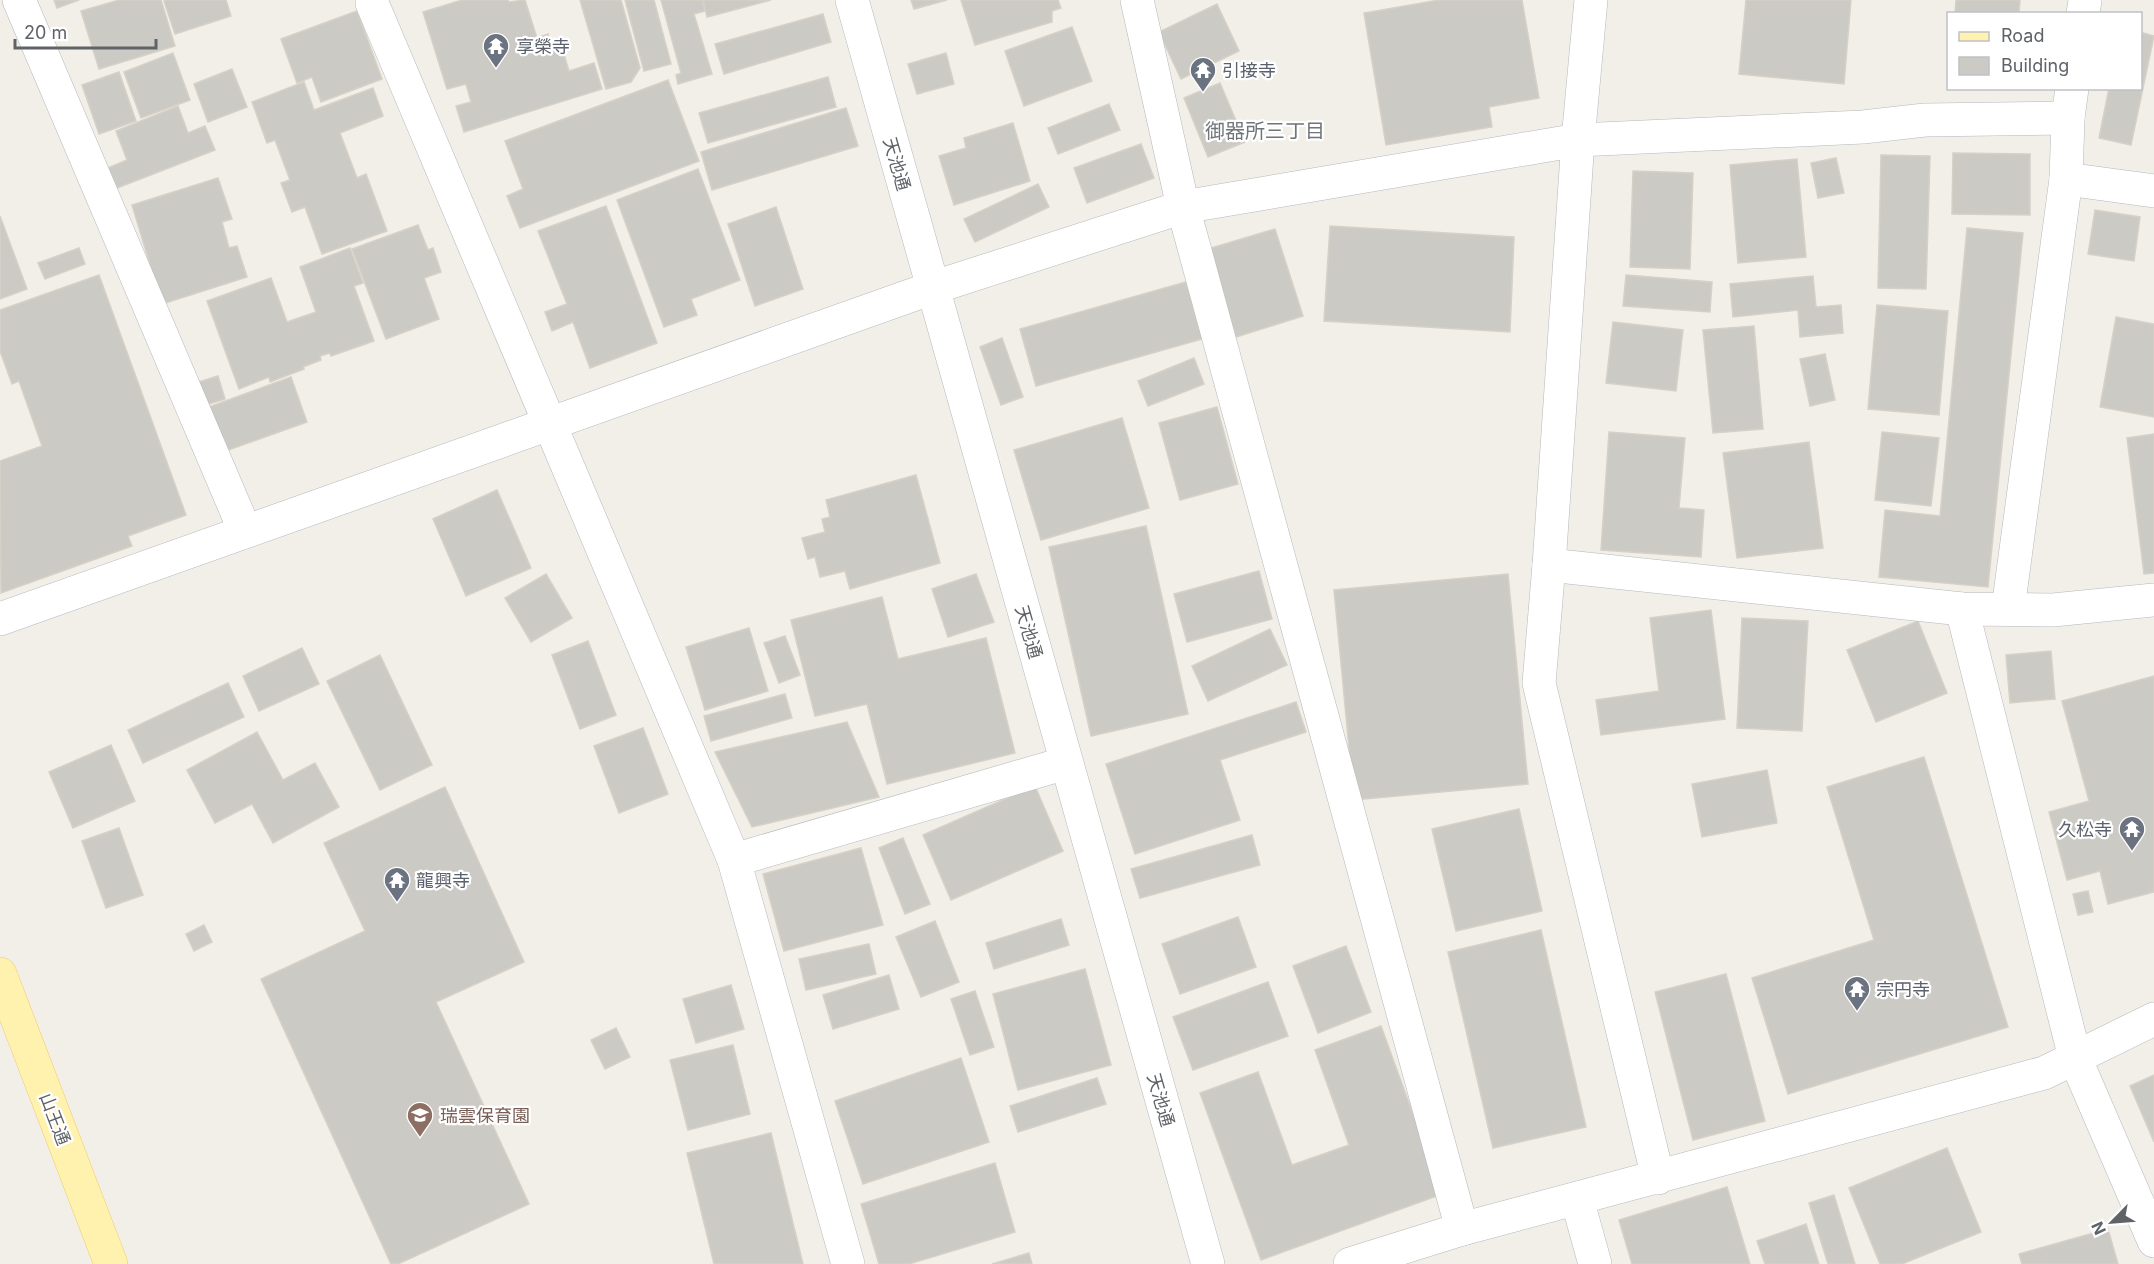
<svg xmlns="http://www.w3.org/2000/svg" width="2154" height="1264" font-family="Inter,'Noto Sans JP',sans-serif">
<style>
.building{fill:#cccac5;stroke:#d6d1c6;stroke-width:1.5}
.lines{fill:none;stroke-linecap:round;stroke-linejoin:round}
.minor-casing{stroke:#b5b8bc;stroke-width:34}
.tertiary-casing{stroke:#b5b8bc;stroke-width:34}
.primary-casing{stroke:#f2c960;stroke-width:34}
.minor{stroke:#fff;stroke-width:33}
.tertiary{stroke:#fff;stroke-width:33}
.primary{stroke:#fff2af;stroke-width:33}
.labels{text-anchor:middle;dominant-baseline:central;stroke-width:4.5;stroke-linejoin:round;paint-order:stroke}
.worship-label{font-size:18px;fill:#5b616d;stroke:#fff;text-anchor:start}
.street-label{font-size:18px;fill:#5f6368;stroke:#fff}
.education-label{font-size:18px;fill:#785e54;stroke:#fff;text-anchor:start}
.neighbourhood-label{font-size:20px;fill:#70757a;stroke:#fff}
</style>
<rect width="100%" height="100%" fill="#f1efe8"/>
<g class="building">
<path d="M54 0H79L57 8Z"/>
<path d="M119 0H161L175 46 99 69 81 11Z"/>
<path d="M167 0H226L231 16 175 34 164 1Z"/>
<path d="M462 0H508L509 2 525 0 537 38 548 34 550 41 559 38 569 71 594 63 602 89 464 132 456 106 471 102 466 84 447 89 423 12Z"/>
<path d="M580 0H621L640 68 631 82 606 89Z"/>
<path d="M625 0H654L671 64 644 71Z"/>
<path d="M661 0H702L705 11 694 14 712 74 678 84 676 75 681 73Z"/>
<path d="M703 0H771L707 17Z"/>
<path d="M911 0H947L914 9Z"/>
<path d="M961 0H1058L1061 8 1052 11V22L975 45Z"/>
<path d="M1439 0H1522L1539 98 1489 107 1492 127 1386 145 1364 13Z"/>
<path d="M1746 0H1851L1844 84 1739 74Z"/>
<path d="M1956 0H2020L2019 14H1955Z"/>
<path d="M1217 4 1239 51 1181 79 1159 32Z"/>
<path d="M357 11 382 79 321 102 312 77 297 83 281 39Z"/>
<path d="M823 14 831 42 724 74 715 44Z"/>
<path d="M1072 27 1092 81 1024 106 1005 51Z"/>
<path d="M2140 32 2154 36 2131 145 2099 138 2109 88H2140Z"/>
<path d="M173 53 190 100 141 118 124 72Z"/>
<path d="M946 53 954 84 917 94 908 64Z"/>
<path d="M232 69 247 107 208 122 194 84Z"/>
<path d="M119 72 136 121 99 134 82 85Z"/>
<path d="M828 77 836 107 708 143 699 113Z"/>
<path d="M668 80 699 161 520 228 507 196 523 189 505 141Z"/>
<path d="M304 82 314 110 373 88 383 116 340 133 357 178 366 174 387 231 322 254 305 207 292 212 281 183 290 180 275 140 267 143 252 102Z"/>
<path d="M1220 83 1245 142 1208 157 1184 98Z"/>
<path d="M1109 104 1120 130 1058 154 1048 128Z"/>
<path d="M178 106 188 133 205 126 215 150 117 188 108 168 127 160 116 131Z"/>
<path d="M846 108 858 146 712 190 701 152Z"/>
<path d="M1013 123 1030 181 954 205 939 156 966 148 964 138Z"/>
<path d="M1141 144 1154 178 1087 203 1074 168Z"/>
<path d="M1953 153 2030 154V215L1952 214Z"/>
<path d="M1881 155 1930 156 1926 289 1878 288Z"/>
<path d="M1836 158 1844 193 1818 198 1811 163Z"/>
<path d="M1797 159 1806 257 1738 263 1730 165Z"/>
<path d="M698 169 740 280 691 299 697 315 664 327 617 200Z"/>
<path d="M1633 171 1693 173 1690 269 1630 267Z"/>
<path d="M218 178 232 219 222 222 229 248 237 246 247 277 162 304 132 205Z"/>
<path d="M1038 184 1049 207 975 242 964 219Z"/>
<path d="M606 206 657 343 590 368 573 322 552 331 545 312 567 304 538 231Z"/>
<path d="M776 207 803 289 755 306 728 224Z"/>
<path d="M2095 210 2140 217 2134 261 2088 254Z"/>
<path d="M0 216 27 289 0 299Z"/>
<path d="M418 225 428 250 433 248 441 272 424 278 439 319 386 339 352 249Z"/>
<path d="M1330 226 1514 237 1510 332 1324 321Z"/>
<path d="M1967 228 2023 233 1988 587 1879 577 1885 510 1940 516Z"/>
<path d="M1275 229 1303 316 1236 337 1208 249Z"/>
<path d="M79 248 85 264 45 279 38 263Z"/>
<path d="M350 248 363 283 354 286 374 341 331 356 330 353 320 356 321 360 303 367 304 369 270 382 269 377 239 389 207 301 271 278 287 322 316 312 300 267Z"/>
<path d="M99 275 186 515 128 536 132 546 1 593 0 461 42 446 19 381 12 384 0 351V310Z"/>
<path d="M1626 275 1712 282 1710 312 1623 306Z"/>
<path d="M1813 276 1816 307 1841 305 1843 333 1800 337 1798 310 1733 317 1730 284Z"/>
<path d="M1186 282 1202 339 1036 386 1020 329Z"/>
<path d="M1877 305 1948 311 1939 415 1868 409Z"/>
<path d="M2116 317 2154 324V417L2100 407Z"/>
<path d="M1613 322 1683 330 1676 391 1606 383Z"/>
<path d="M1754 326 1763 429 1713 433 1703 330Z"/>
<path d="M1002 338 1023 397 1001 405 980 347Z"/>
<path d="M1825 354 1835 400 1810 406 1800 359Z"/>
<path d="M1194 358 1204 384 1148 406 1138 381Z"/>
<path d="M218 376 225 399 196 408 189 385Z"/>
<path d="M291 377 307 422 217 454 201 410Z"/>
<path d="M1217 407 1238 484 1180 500 1159 423Z"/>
<path d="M1122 418 1149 508 1041 540 1014 450Z"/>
<path d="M1609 432 1685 438 1679 508 1704 510 1701 557 1601 550Z"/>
<path d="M1882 432 1939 438 1931 506 1875 500Z"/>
<path d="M2154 434V573L2144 574 2127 438Z"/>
<path d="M1809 442 1823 548 1737 558 1723 453Z"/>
<path d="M916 475 940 563 850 589 845 571 820 577 815 557 808 559 802 538 825 532 822 519 830 517 826 500Z"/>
<path d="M497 490 531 568 466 596 433 519Z"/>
<path d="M1146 526 1188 714 1091 736 1049 547Z"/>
<path d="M1259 571 1272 619 1187 642 1174 594Z"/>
<path d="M546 574 572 618 531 642 505 598Z"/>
<path d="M976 574 994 622 948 637 932 589Z"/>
<path d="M1508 574 1528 784 1354 800 1334 590Z"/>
<path d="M882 597 898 659 986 638 1015 753 887 784 867 704 815 716 791 620Z"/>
<path d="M1711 610 1725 719 1601 735 1596 700 1659 691 1650 618Z"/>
<path d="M1742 618 1808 621 1802 731 1737 728Z"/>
<path d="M1918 621 1947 693 1876 722 1847 650Z"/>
<path d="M749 628 768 691 705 710 686 647Z"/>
<path d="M1270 629 1287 665 1208 701 1192 666Z"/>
<path d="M785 636 800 675 779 683 764 643Z"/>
<path d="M588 641 616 715 580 729 552 655Z"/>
<path d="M302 648 319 684 259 711 243 676Z"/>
<path d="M2051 651 2055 699 2010 703 2006 655Z"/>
<path d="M380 655 432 765 380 790 327 681Z"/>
<path d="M2154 676V892L2108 904 2100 871 2067 880 2049 812 2089 801 2062 701Z"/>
<path d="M228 683 244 717 143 763 128 730Z"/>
<path d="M785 694 792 718 711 741 704 716Z"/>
<path d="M1296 702 1306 732 1220 760 1240 820 1135 854 1106 764Z"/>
<path d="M847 722 879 797 752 827 715 752Z"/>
<path d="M643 728 668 794 619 813 594 746Z"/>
<path d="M257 732 283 780 315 763 339 807 273 843 252 804 215 823 187 770Z"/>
<path d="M111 745 135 801 73 828 49 772Z"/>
<path d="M1924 757 2008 1027 1788 1094 1752 978 1874 940 1827 787Z"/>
<path d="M1767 770 1777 823 1702 837 1692 784Z"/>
<path d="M1035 786 1063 851 951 900 923 835Z"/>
<path d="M445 787 524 962 436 1002 529 1204 398 1264H391L261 979 365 931 324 843Z"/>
<path d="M1519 809 1542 911 1456 931 1432 829Z"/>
<path d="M119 828 143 895 106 908 82 841Z"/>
<path d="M1252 835 1260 865 1140 898 1131 869Z"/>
<path d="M903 838 930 904 905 914 879 848Z"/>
<path d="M861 848 883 925 784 951 763 874Z"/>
<path d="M2088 891 2093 912 2078 915 2073 894Z"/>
<path d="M1238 917 1256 967 1180 994 1162 944Z"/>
<path d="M1061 919 1069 945 994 969 986 943Z"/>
<path d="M935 921 959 982 921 997 896 937Z"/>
<path d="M204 925 212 942 194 951 186 934Z"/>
<path d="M1541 930 1586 1127 1493 1148 1448 952Z"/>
<path d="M869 944 876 974 806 990 799 959Z"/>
<path d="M1346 946 1371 1012 1318 1033 1293 966Z"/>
<path d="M1085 969 1111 1065 1018 1090 993 994Z"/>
<path d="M1726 974 1765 1121 1693 1140 1655 992Z"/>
<path d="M889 975 899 1009 833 1029 823 995Z"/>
<path d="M1268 982 1288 1036 1193 1070 1173 1017Z"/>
<path d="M731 985 744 1029 696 1043 683 999Z"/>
<path d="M975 991 994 1047 970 1055 951 999Z"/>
<path d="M1381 1026 1442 1194 1261 1260 1200 1093 1258 1072 1292 1165 1349 1145 1315 1050Z"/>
<path d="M616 1028 630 1057 605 1069 591 1040Z"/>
<path d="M733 1045 750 1114 688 1130 670 1060Z"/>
<path d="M961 1058 989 1142 863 1184 835 1101Z"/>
<path d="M2154 1075V1142L2130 1086Z"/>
<path d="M1097 1078 1106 1104 1018 1132 1010 1106Z"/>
<path d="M771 1133 803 1264H714L687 1153Z"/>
<path d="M1947 1148 1981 1232 1902 1264H1880L1849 1188Z"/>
<path d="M995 1163 1015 1232 909 1264H879L861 1204Z"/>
<path d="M1727 1187 1750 1264H1632L1619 1220Z"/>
<path d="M1834 1195 1855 1264H1828L1809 1203Z"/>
<path d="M1806 1224 1819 1264H1765L1757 1241Z"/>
<path d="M2108 1229 2118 1264H2022L2019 1254Z"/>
<path d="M1029 1253 1032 1264H992Z"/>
</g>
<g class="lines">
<g class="minor-casing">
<g id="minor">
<path d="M19 0 245 531"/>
<path d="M1137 0 1183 207 1462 1229"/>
<path d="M1591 0 1578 140 1549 565 1539 683 1658 1178"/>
<path d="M372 3 734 860 848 1264"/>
<path d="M2083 14 2085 0"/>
<path d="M2066 179 2154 191"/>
<path d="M1549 565 1962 609 2053 610 2154 600"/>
<path d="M1962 609 2075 1058 2154 1241"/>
<path d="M2008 609 2066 179 2068 118 2072 88"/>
<path d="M0 619 932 288 1183 207 1578 140 1863 127 1925 120 2068 118"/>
<path d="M734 860 1066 763"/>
<path d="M1577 1199 1595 1264"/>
<path d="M1350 1264 1462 1229 2044 1073 2154 1019"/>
</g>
</g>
<g class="tertiary-casing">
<path id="tertiary" d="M852 0 1208 1264"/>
</g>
<g class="primary-casing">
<path id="primary" d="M0 974 111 1264"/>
</g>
<use href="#minor" class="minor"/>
<use href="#tertiary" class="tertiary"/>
<use href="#primary" class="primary"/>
</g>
<defs>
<g id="temple-pin" transform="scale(1.35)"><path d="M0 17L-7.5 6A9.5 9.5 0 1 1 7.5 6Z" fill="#6b7280" stroke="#fff"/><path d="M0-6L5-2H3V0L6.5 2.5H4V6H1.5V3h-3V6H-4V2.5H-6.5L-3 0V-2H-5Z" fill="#fff"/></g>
<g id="school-pin" transform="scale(1.35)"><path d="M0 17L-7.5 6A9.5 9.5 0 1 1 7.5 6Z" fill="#8d6e63" stroke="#fff"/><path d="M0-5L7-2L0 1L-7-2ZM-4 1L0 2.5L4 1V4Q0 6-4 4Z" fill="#fff"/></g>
</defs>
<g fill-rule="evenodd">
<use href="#temple-pin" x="496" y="46"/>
<use href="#temple-pin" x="1203" y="70"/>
<use href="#temple-pin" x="2132" y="829"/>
<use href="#temple-pin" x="397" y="880"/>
<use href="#temple-pin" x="1857" y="989"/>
<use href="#school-pin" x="420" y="1115"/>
</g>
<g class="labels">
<g class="worship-label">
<text x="516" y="46">享榮寺</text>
<text x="1222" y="70">引接寺</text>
<text x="2112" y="829" text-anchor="end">久松寺</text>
<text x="416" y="880">龍興寺</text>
<text x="1876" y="989">宗円寺</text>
</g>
<g class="street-label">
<text transform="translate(897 164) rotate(74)">天池通</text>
<text transform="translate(1029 632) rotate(74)">天池通</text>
<text transform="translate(1161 1100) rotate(74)">天池通</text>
<text transform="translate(55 1119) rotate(69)">山王通</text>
</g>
<g class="education-label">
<text x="440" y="1115">瑞雲保育園</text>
</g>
<g class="neighbourhood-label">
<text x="1265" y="131">御器所三丁目</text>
</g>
</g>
<rect x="1947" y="12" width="195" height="78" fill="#ffffff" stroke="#bfc1c3" stroke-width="1.5"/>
<rect x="1959" y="32" width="30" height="9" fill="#fff2af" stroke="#bfc1c3" stroke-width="1.5"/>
<text x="2001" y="42" font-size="18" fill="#5f6368">Road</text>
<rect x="1959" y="57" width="30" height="18" fill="#cccac5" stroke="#bfc1c3" stroke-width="1.5"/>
<text x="2001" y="72" font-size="18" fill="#5f6368">Building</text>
<g transform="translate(2112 1222) rotate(245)" stroke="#ffffff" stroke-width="4.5" paint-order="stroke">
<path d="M0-4.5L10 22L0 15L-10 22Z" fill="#5f6368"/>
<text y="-9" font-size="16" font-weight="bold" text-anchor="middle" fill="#5f6368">N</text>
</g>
<path d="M15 39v9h141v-9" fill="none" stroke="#5f6368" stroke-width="3"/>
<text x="24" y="39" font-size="18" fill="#5f6368" stroke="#ffffff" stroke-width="4.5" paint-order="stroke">20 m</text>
</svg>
